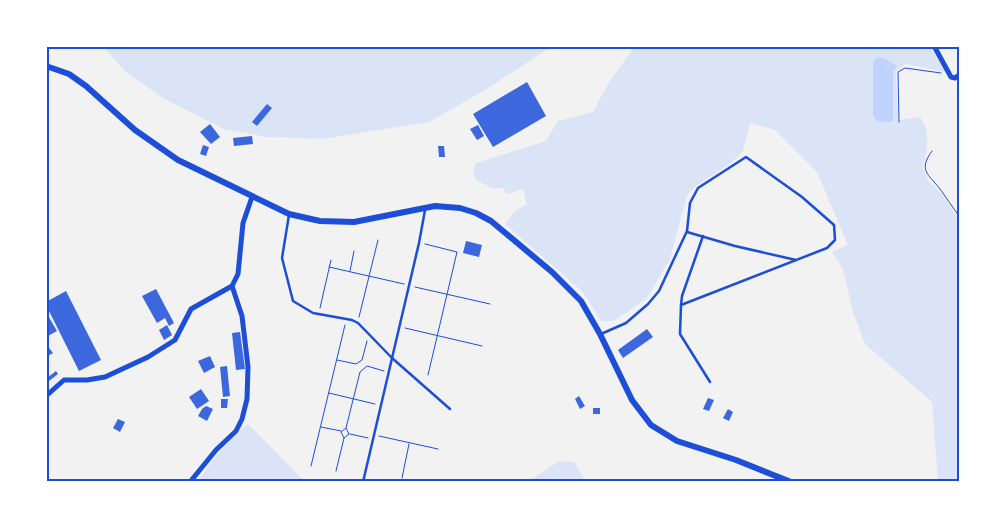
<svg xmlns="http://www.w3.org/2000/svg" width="1005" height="528" font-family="'Open Sans',sans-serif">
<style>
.green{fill:#dbe4f7}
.water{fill:#bfd3fe}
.building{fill:#3d67dc}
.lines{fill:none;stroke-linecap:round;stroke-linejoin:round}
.path{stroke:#1d4ed8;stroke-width:1}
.service{stroke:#1d4ed8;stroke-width:2.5}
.minor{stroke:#1d4ed8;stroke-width:5}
.tertiary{stroke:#1d4ed8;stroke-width:6}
.neatline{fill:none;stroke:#1d4ed8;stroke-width:2}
</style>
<rect width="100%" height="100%" fill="#f2f2f2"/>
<g class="green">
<path d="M102 46H552L485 90 429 122 323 139 267 137 224 129 163 98 126 72Z"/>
<path d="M635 46H929L931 48 946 72 906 64 896 71 898 120 920 117C931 130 928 153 922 167L928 180 942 194 959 219V482H938L932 402 865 344 853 312 843 269 832 252 848 245 817 172 775 130 750 123 743 151 730 164 696 186 687 195 670 259 647 298 614 321H601L583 292 505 224 515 211 527 204 523 189 508 194 502 188H492L476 180 473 171 476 163 546 141 558 121 593 112 609 82Z"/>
<path d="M248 424 305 482H198C211 459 228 442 248 424Z"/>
<path d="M559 461 574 462 586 482H528Z"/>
</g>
<path class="water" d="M878 57 886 59 897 66 893 72V120L890 122 877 121 873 115V67L874 60Z"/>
<g class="building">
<path d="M527 82 546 116 493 147 473 114Z"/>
<path d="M267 104 272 108 257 126 252 122Z"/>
<path d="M210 124 220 137 211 144 200 132Z"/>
<path d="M478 125 484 136 477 140 470 129Z"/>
<path d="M252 136 253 144 234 146 233 138Z"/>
<path d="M203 145 209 147 206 156 200 154Z"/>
<path d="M438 146H444L445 157H439Z"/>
<path d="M466 241 482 245 479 257 463 253Z"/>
<path d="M156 289 174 323 169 326 165 318 157 323 142 296Z"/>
<path d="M66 291 101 360 79 371 46 305V302Z"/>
<path d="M46 312 57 331 46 337Z"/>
<path d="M167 325 172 335 164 340 159 330Z"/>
<path d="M647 329 653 337 623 358 618 350Z"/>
<path d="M240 332 245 369 236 370 232 333Z"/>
<path d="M46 344 53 353 46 357Z"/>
<path d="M210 356 215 367 204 373 198 361Z"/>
<path d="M227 366 230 396 223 397 220 367Z"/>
<path d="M56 371 58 374 49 381 47 378Z"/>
<path d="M201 389 209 401 197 409 189 397Z"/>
<path d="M579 396 585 406 580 409 575 399Z"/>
<path d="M708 398 714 400 709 411 703 409Z"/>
<path d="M221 399H228L227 408H221Z"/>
<path d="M206 406 213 409 207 421 198 416 202 409Z"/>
<rect x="593" y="408" width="7" height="6"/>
<path d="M728 409 733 412 729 421 723 418Z"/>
<path d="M118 419 125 422 120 432 113 428Z"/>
</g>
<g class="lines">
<g class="path">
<path d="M899 122 898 72 905 68 941 73"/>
<path d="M932 151C918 170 928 174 940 189 946 198 953 207 959 216"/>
<path d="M425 244 457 252 428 375"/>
<path d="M329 267 404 284"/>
<path d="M350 271 354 251"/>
<path d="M415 287 490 304"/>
<path d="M320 308 331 260"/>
<path d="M359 317 378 240"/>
<path d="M405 328 482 346"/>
<path d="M337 360 356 364 362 360 367 341"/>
<path d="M329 393 375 404"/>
<path d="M321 427 341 431"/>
<path d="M346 428 360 372 367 366 384 371"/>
<path d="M350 434 368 438"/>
<path d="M379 436 438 449"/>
<path d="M311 466 345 325"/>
<path d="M336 471 344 438 349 434 346 428 341 432 344 438"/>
<path d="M402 478 409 444"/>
</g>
<g class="service">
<path d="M289 215 282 258 293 301 313 313 352 320 358 323 392 358 450 409"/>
<path d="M687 232 735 246 796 260"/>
<path d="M681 305 682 296 703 236"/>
<path d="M601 334 626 323 648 304 659 291 687 231 690 203 698 188 746 157 802 197 834 225 835 240 827 248 681 305 680 334 710 382"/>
<path d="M363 482 419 243 425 210"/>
</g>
<g class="minor">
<path d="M934 46 951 77 955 78 959 75"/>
<path d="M46 396 64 380H87L105 377 148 357 175 340 191 309 232 286 238 274 243 223 252 197"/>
<path d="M190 482 216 450 236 431 242 419 247 399 248 367 242 316 232 286"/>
</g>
<path class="tertiary" d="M46 66 69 74 86 86 135 130 178 160 289 214 320 221 354 222 435 206 460 208 476 213 491 221 552 272 581 301 600 334 632 400 651 425 677 441 736 460 791 482"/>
</g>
<rect width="1005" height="528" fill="none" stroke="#ffffff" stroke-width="95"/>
<rect x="48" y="48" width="910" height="432" class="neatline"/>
</svg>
